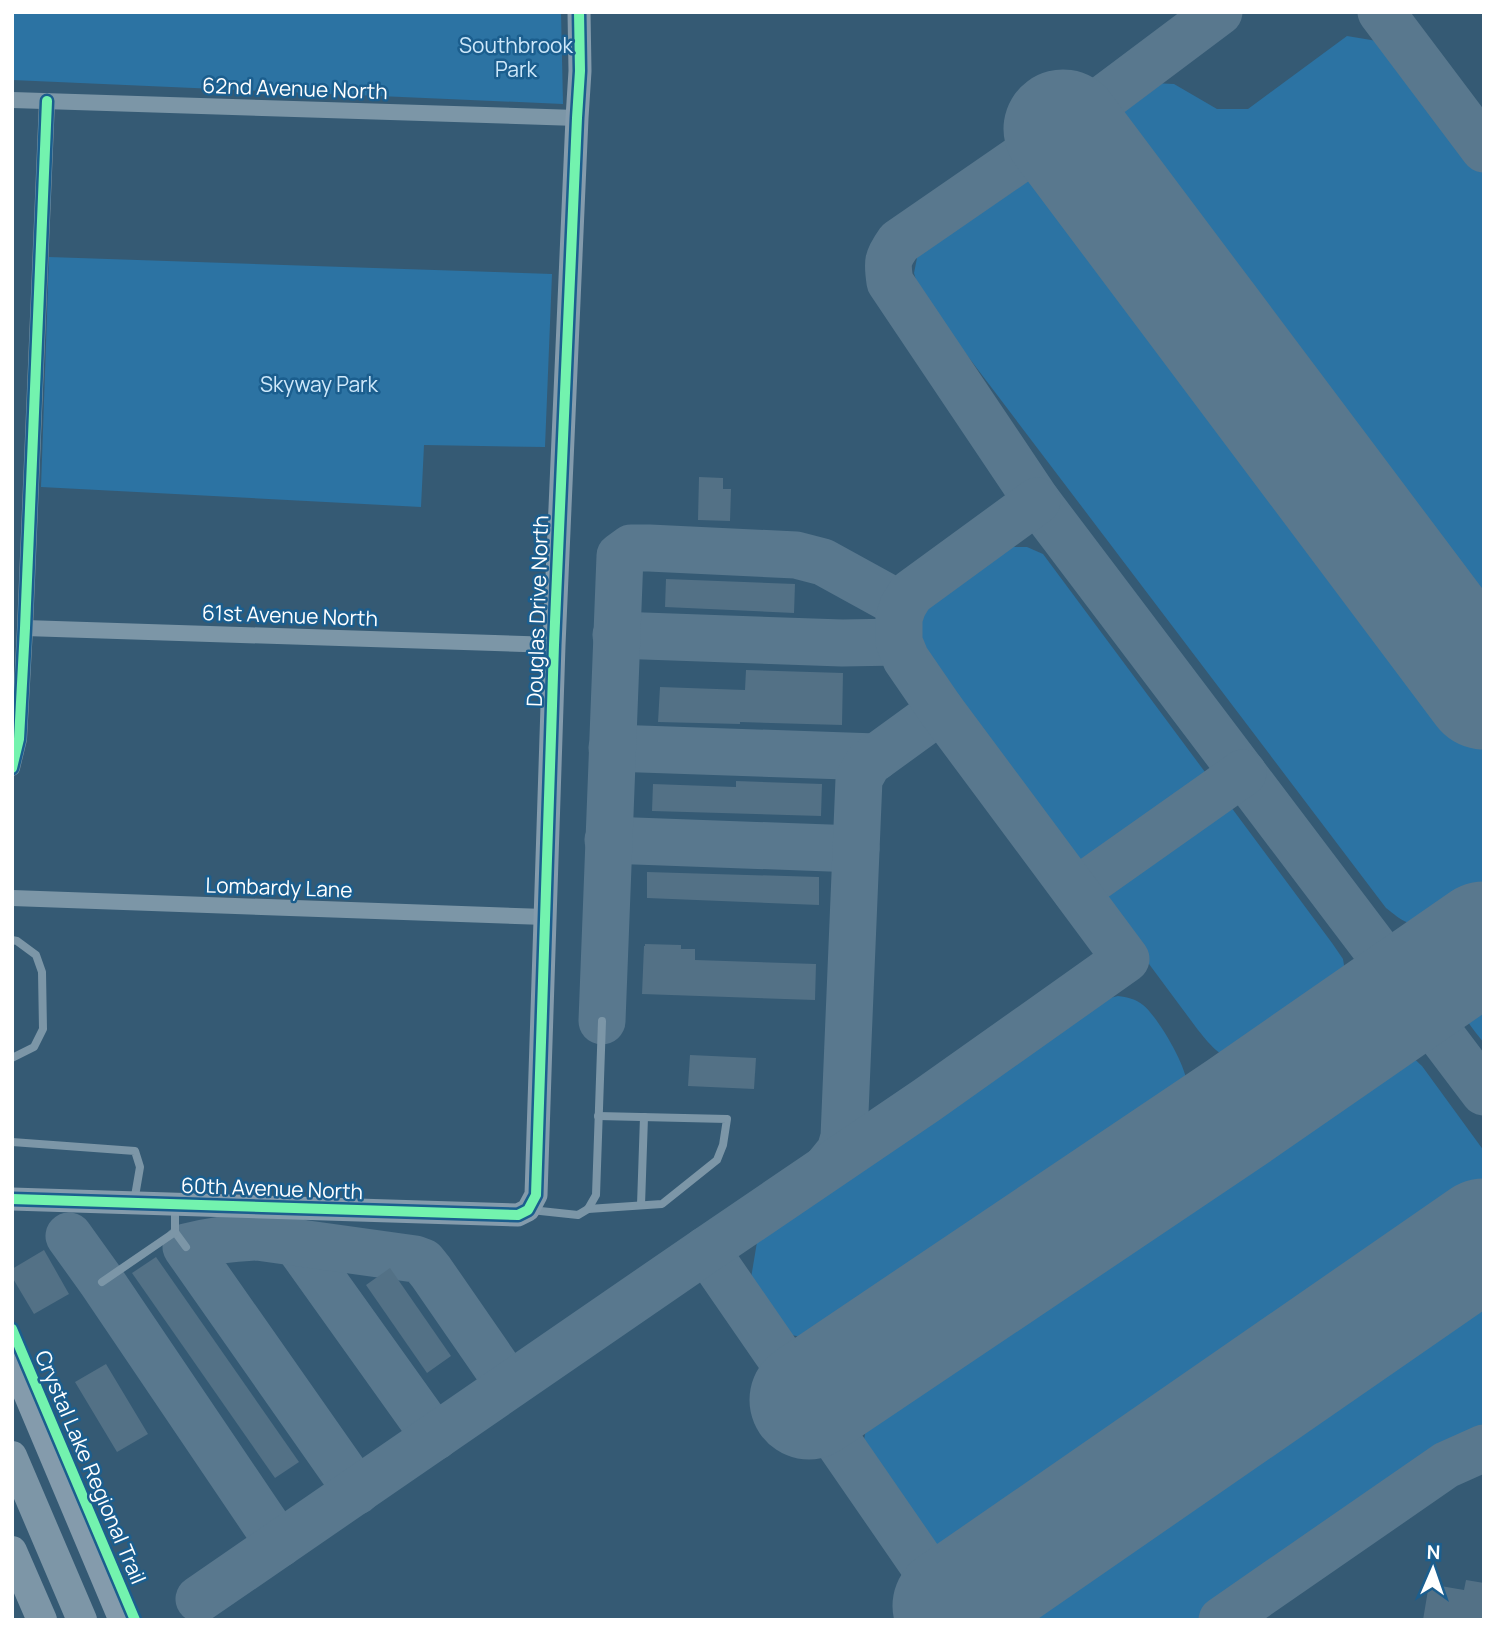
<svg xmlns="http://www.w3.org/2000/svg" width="1496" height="1632" font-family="Manrope,sans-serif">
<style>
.green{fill:#2c73a3}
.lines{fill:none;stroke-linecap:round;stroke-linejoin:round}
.taxiway{stroke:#59788e;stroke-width:47}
.runway{stroke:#59788e;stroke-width:119}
.building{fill:#537186}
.lane{stroke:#7c96a7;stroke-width:8}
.street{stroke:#7c96a7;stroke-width:16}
.secondary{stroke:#849bac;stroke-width:23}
.highway{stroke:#7d96a7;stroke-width:30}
.cycleway-casing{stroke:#1b5e8e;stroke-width:15}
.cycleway{stroke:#73f3ae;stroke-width:10}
.labels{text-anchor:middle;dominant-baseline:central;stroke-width:5;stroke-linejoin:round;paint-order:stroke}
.park-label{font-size:21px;fill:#cee8fa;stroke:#1b5e8e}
.street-label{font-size:21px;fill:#fff;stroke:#1b5e8e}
</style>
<rect width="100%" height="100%" fill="#355a74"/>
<g class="green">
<path d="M12 12H561L563 104 12 80Z"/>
<path d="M1347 36 1377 41 1468 161 1484 166V633L1114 142V110L1152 83 1174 84 1217 109H1248Z"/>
<path d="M1034 177C1053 178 1055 180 1067 194L1484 746V892C1464 905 1434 932 1409 923 1400 920 1394 914 1386 908L938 317 918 287 914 273 917 258 929 241 995 195 1022 178Z"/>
<path d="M49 257 552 274 545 447 424 445 421 507 41 487Z"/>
<path d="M1010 547H1027L1043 554 1332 943 1343 959 1345 971 1343 983 1316 1010 1253 1054C1249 1055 1246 1058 1242 1059 1222 1062 1209 1043 1198 1030L916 650C913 634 914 622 921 607L992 555Z"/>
<path d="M1484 968V1043C1477 1034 1468 1024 1464 1014 1459 996 1470 978 1484 968Z"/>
<path d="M1118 996C1127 997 1136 999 1143 1005 1158 1017 1188 1068 1187 1086 1186 1097 1176 1105 1168 1113L837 1344 781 1333 749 1290 758 1236 1102 1000Z"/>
<path d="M1381 1047C1401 1048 1409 1053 1422 1066L1484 1151V1431L1439 1450 1198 1620H977L862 1450 872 1398 903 1372 1197 1168 1289 1106 1343 1065 1368 1049Z"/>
</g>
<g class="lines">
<g class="taxiway">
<path d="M1219 12 1063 129 899 242C887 259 887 262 890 282L1037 501 1484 1092"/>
<path d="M1381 12 1484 149"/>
<path d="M616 635 842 643 899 642"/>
<path d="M612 748 876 757"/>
<path d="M608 840 856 849"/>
<path d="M1076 891 1243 773"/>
<path d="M602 1021 620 556 631 548H649L796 555 823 562 903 606"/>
<path d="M827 1167 840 1151 844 1137 859 779 868 763 941 710"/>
<path d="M69 1236 102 1282 279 1544"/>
<path d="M295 1241 435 1437"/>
<path d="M706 1250 961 1620"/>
<path d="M357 1491 186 1247C209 1241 233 1238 257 1237L415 1259 423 1262 431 1272 509 1385"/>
<path d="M199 1599 706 1250 927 1100 1126 959 941 710 906 659 899 642V618L903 606 911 593 1037 501"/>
<path d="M1222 1620 1446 1465 1484 1448"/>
</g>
<g class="runway">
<path d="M1063 129 1484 690"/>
<path d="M809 1400 1240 1110 1484 941"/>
<path d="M952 1606 1484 1238"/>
</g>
</g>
<g class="building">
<path d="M699 477 723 478V489H731L730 521 698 520Z"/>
<path d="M666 579 795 584 794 613 665 607Z"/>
<path d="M746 670 843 673 842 725 740 722V724L658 722 660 687 745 690Z"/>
<path d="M736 781 822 784 821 816 652 811 653 784 736 787Z"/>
<path d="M647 872 819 877V905L647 898Z"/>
<path d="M645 944 681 945V949H695V960L816 964 815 1000 642 994 644 946H645Z"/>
<path d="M690 1055 756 1058 754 1089 688 1086Z"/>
<path d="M44 1250 69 1294 34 1314 12 1277V1269Z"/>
<path d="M156 1257 299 1462 275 1478 132 1273Z"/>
<path d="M390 1268 451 1356 427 1373 366 1285Z"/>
<path d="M106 1364 148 1434 117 1452 75 1382Z"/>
<path d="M1466 1580 1484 1583V1620H1423L1429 1584 1464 1590Z"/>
</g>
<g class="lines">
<g class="lane">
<path d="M12 940 17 941 36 955 42 972 43 1029 34 1047 12 1058"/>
<path d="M12 1142 135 1151 140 1167 134 1202"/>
<path d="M641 1205 644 1117"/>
<path d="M175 1208V1232L186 1247"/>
<path d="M588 1209 662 1204 717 1160 723 1145 727 1119 598 1116"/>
<path d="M531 1210 578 1215 588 1209 596 1195 602 1021"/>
<path d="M102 1282 175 1232"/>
</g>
<g class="street">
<path d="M12 100 577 118"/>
<path d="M25 628 554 645"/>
<path d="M12 768 19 739 25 628 47 101"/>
<path d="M12 898 545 917"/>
</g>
<g class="secondary">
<path d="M12 1199 518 1215 528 1210 536 1195 554 645 577 118 580 71 579 12"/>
<path d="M12 1364 120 1620"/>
</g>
<g class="highway">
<path d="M12 1456 82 1620"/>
<path d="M12 1551 42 1620"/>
</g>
<g class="cycleway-casing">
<g id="cycleway">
<path d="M12 768 19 739 25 628 47 101"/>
<path d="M12 1199 518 1215 528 1210 536 1195 554 645 577 118 580 71 579 12"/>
<path d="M12 1329 135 1620"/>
</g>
</g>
<use href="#cycleway" class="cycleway"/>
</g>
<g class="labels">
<g class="park-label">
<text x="516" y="45">Southbrook<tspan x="516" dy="24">Park</tspan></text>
<text x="319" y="384">Skyway Park</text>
</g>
<g class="street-label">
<text transform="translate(295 88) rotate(2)">62nd Avenue North</text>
<text transform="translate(537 611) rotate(-88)">Douglas Drive North</text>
<text transform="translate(290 615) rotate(2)">61st Avenue North</text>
<text transform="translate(279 887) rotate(2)">Lombardy Lane</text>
<text transform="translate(272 1188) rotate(2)">60th Avenue North</text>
<text transform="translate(91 1467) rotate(67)">Crystal Lake Regional Trail</text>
</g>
</g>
<rect width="1496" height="1632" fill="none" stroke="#ffffff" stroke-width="28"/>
<g transform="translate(1433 1569) rotate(2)" stroke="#1b5e8e" stroke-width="5" paint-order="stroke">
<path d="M0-5L12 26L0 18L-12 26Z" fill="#ffffff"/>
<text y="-10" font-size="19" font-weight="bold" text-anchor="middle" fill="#ffffff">N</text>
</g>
</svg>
